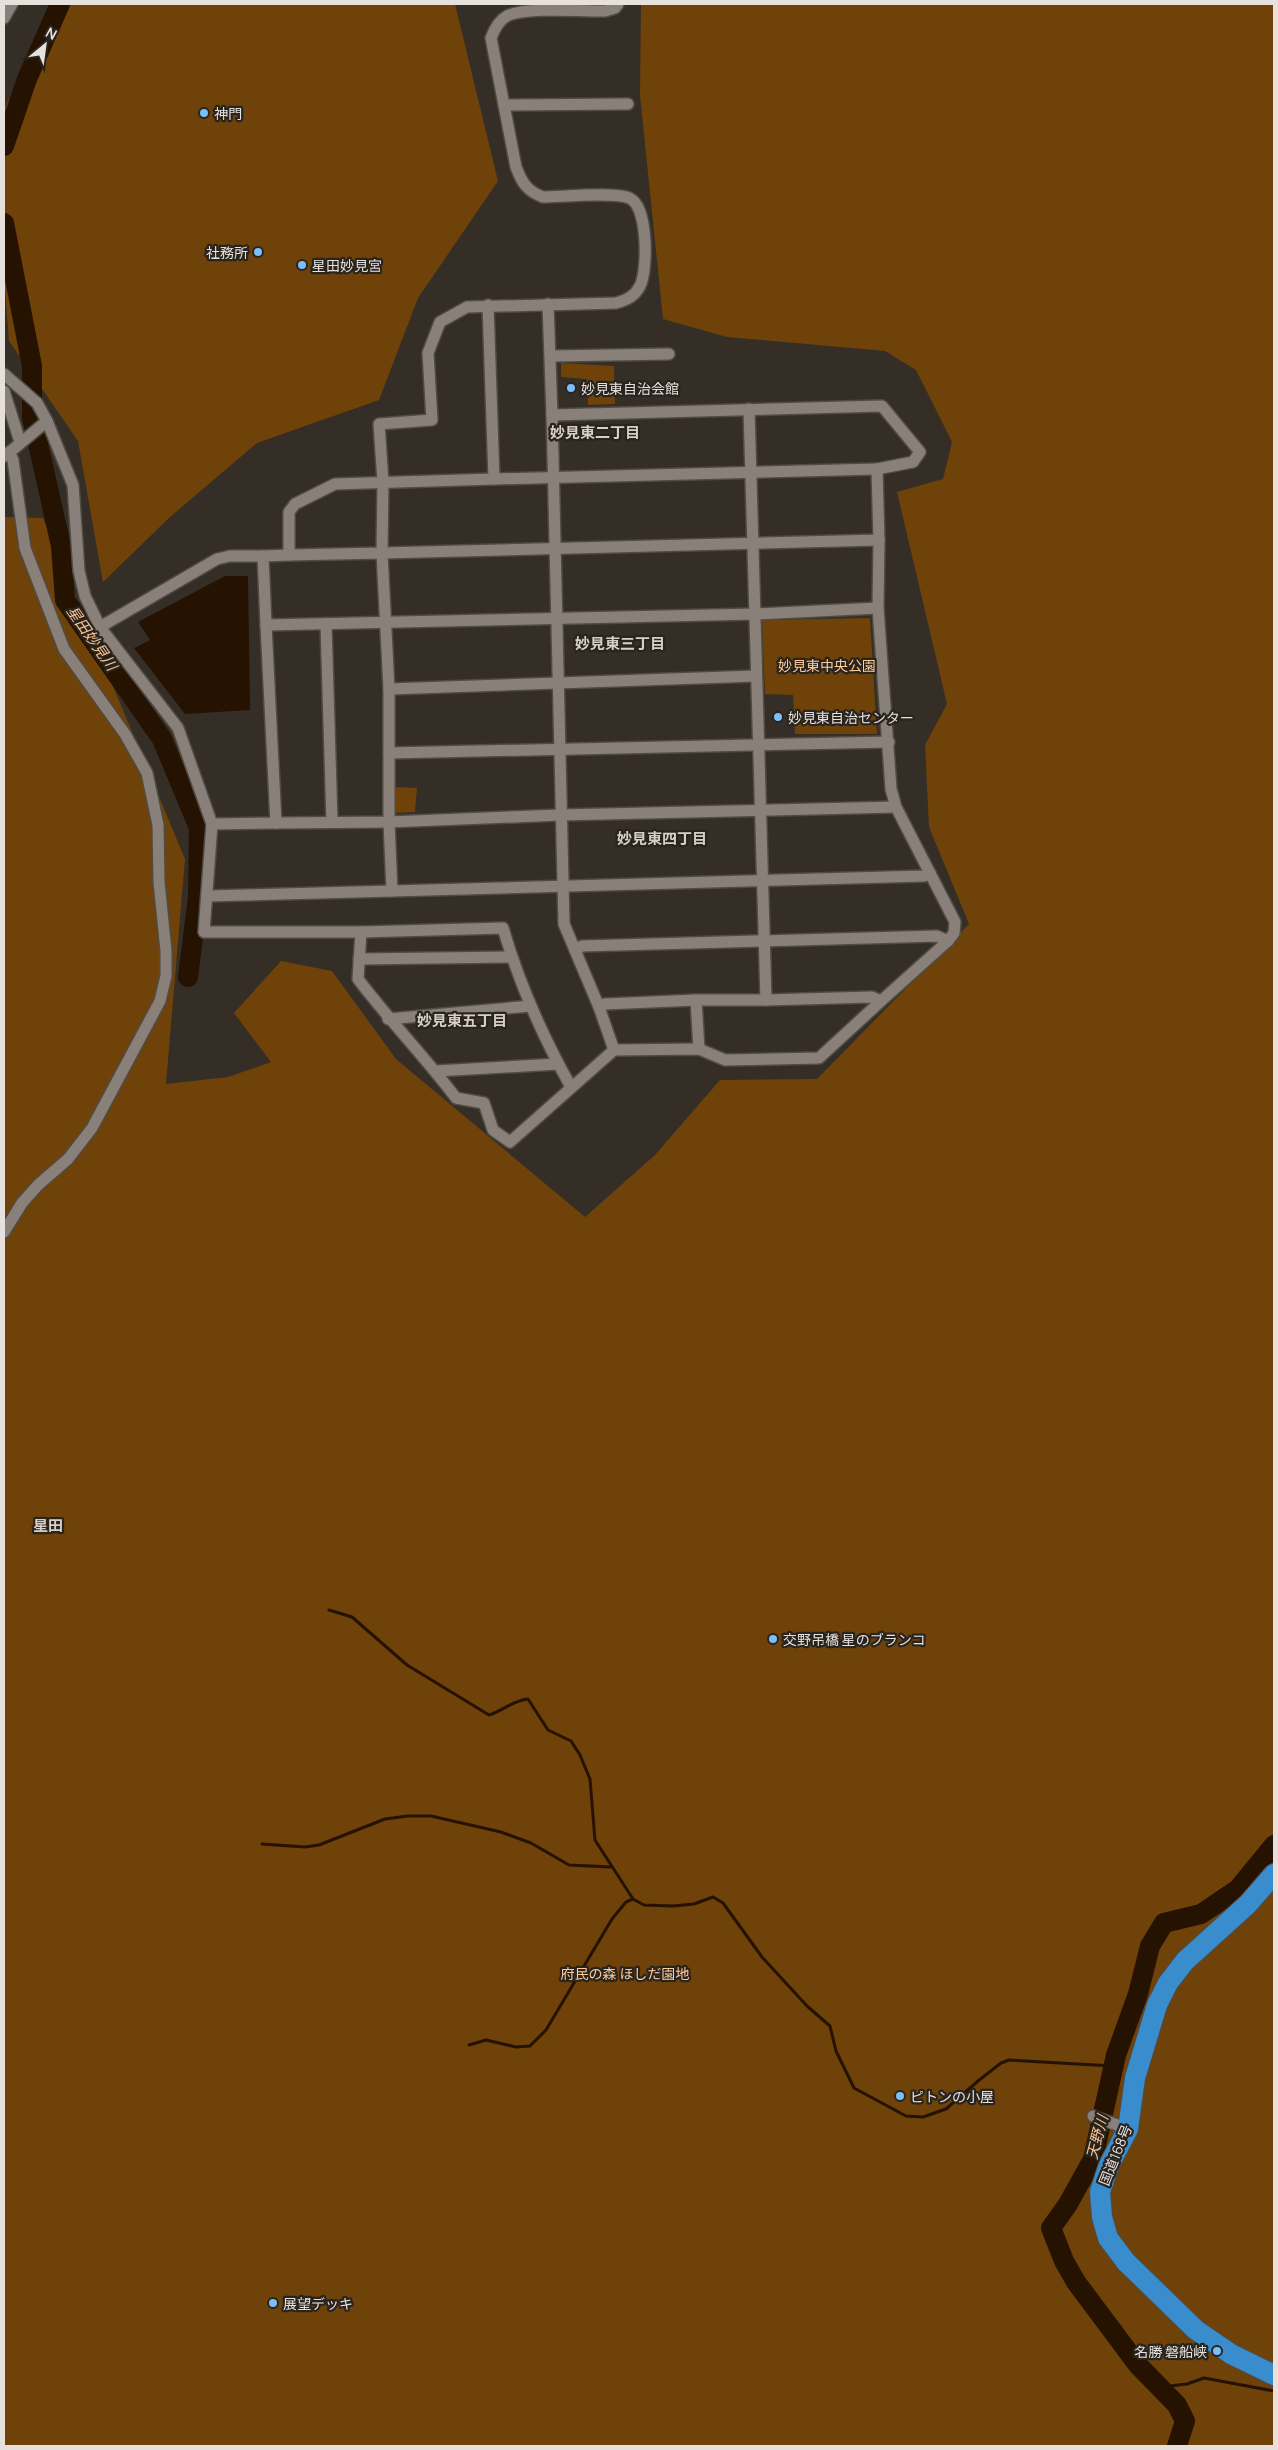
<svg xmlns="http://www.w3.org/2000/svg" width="1278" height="2450" font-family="Manrope,'Noto Sans JP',sans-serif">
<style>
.green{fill:#6f4209}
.water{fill:#261200}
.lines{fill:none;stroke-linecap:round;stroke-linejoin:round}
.stream{stroke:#261200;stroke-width:3}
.river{stroke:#261200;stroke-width:20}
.street-casing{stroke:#514b45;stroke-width:14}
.highway-casing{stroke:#514b45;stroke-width:22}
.street{stroke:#888079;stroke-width:11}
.highway{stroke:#398dcd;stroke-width:20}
.poi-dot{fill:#7abff8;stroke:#2a241e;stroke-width:2}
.labels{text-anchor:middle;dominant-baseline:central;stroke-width:4.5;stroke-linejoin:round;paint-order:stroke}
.poi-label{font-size:14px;fill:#e6e1dd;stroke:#2a241e;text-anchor:start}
.park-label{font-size:14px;fill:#fecb99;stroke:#2a241e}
.street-label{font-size:14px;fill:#e6e1dd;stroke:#2a241e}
.neighbourhood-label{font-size:15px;font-weight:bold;fill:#d7cfc7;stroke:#2a241e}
.water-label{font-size:15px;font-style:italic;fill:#f7c392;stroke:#2a241e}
</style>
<rect width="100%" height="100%" fill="#342e27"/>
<g class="green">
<path d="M54 4H455L498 181 418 298 379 400 257 443 170 517 103 582 78 441 9 341 4 278V110Z"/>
<path d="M641 4H1274V2446H4V517L43 518 185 859 166 1084 228 1077 271 1062 234 1013 281 961 332 971 396 1059 585 1217 655 1155 720 1080 817 1079 969 924 929 827 925 745 947 704 897 492 943 479 952 442 916 370 885 351 727 337 663 319 640 95Z"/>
<path d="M561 363 614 366 615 404 588 405 587 379 561 377Z"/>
<path d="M870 618 877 734H795L793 695 765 694 762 620Z"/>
<path d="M395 787 417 788 415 812 395 813Z"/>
</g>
<path class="water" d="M225 576H248L250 710 185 714 134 648 150 640 138 622Z"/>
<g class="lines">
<g class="stream">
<path d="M329 1610 352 1617 407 1665 489 1715C502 1711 514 1700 528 1699L548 1730 571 1741 580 1755 590 1779 595 1840 633 1899 644 1905 673 1906 694 1904 713 1897 723 1903 762 1957 807 2006 830 2026 836 2051 854 2088 906 2116 923 2117 946 2109 978 2081 1001 2063 1009 2060 1113 2066"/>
<path d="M262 1844 305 1847 319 1845 385 1819 408 1816H431L501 1832 531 1843 569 1865 611 1867"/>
<path d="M469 2045 486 2040 516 2047 530 2046 546 2030 612 1919 626 1902 633 1899"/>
<path d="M1161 2387 1187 2384 1204 2378 1274 2391"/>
</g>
<g class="river">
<path d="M4 146 27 79 60 4"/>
<path d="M4 223 32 366V417L61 546 65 600 162 739 199 828 198 897 188 977"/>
<path d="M1177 2446 1185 2421 1177 2405 1138 2365 1076 2282 1064 2261 1051 2228 1068 2204 1093 2159 1116 2055 1138 1994 1150 1946 1164 1923 1201 1914 1238 1889 1274 1845"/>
</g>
<g class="street-casing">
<g id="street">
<path d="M4 18 12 4"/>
<path d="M504 105 628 104"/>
<path d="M548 304 552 415 882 406 920 452 913 462 877 469 879 540 382 553 389 689V822L392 891 924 876 930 873"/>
<path d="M488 305 494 479 877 469"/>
<path d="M551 356 669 354"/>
<path d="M4 374 37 403 47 421 73 485 79 571 85 596 100 627 178 728 212 824"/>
<path d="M4 391 20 442"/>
<path d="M749 409 766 1000 872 997 881 1001 948 941 954 933 955 922 896 807 891 789 878 608 879 540"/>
<path d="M552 415 564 924 599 1007"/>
<path d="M5 456 47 421"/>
<path d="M494 479 335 484 295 504 289 512V555L382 553 383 482 379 424 432 420 428 353 440 322 467 307 616 303C627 300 635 296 640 286 648 270 648 209 631 199 618 191 561 197 543 197 527 191 522 183 516 167L491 38C494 30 498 21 507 16 525 7 581 11 605 11L615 8 618 4"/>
<path d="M289 555 263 556 266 625 756 614 878 608"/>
<path d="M326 624 332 822"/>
<path d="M266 625 276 823 212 824 204 932H361L358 979C389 1020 425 1057 456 1098L484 1103 493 1130 510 1142 614 1050 699 1049 725 1060 819 1058 881 1001"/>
<path d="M100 627 217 559 230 556H263"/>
<path d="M389 689 756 676"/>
<path d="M389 753 889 742"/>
<path d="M276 823 389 822 560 815 896 807"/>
<path d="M207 896 392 891"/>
<path d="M361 932 503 928C519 983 543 1037 571 1087"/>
<path d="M575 950 582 946 937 936 948 941"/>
<path d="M359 959 511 957"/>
<path d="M388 1019 531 1006"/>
<path d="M699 1049 696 1000H766"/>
<path d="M614 1050 599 1007 605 1004 696 1000"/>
<path d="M436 1071 558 1064"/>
<path d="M4 1232 22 1203 38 1185 68 1159 92 1128 160 1001 166 976V951L159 882 158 825 147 773 125 734 64 649 25 548 13 460 9 452"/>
<path d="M1093 2116 1128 2129"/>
</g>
</g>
<g class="highway-casing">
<path id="highway" d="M1274 1874 1248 1904 1185 1961 1168 1983 1157 2005 1135 2078 1128 2129 1109 2165 1100 2192 1102 2217 1108 2238 1126 2262 1196 2330 1231 2354 1274 2375"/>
</g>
<use href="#street" class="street"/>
<use href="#highway" class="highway"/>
</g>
<g class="poi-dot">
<circle cx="204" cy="113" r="5"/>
<circle cx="258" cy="252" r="5"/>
<circle cx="302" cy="265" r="5"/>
<circle cx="571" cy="388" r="5"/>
<circle cx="778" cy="717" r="5"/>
<circle cx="773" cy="1639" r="5"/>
<circle cx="900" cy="2096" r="5"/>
<circle cx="273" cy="2303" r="5"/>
<circle cx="1217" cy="2351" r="5"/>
</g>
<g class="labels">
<g class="poi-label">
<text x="214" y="113">神門</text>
<text x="248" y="252" text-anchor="end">社務所</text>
<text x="312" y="265">星田妙見宮</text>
<text x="581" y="388">妙見東自治会館</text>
<text x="788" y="717">妙見東自治センター</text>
<text x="783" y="1639">交野吊橋 星のブランコ</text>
<text x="910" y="2096">ピトンの小屋</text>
<text x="283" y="2303">展望デッキ</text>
<text x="1207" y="2351" text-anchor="end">名勝 磐船峡</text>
</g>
<g class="park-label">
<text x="827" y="665">妙見東中央公園</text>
<text x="625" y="1973">府民の森 ほしだ園地</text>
</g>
<g class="street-label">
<text transform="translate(1115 2155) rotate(-68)">国道168号</text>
</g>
<g class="neighbourhood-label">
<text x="595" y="432">妙見東二丁目</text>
<text x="620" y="643">妙見東三丁目</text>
<text x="662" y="838">妙見東四丁目</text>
<text x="462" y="1020">妙見東五丁目</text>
<text x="48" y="1525">星田</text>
</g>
<g class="water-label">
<text transform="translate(92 638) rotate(55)">星田妙見川</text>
<text transform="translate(1097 2137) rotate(-75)">天野川</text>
</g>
</g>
<rect width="1278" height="2450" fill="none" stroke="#e6e1dd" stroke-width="10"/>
<g transform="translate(45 45) rotate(29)" stroke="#2a241e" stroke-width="4" paint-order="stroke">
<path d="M0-4L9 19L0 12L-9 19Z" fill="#e6e1dd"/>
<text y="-8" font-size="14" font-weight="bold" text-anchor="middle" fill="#e6e1dd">N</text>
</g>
</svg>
